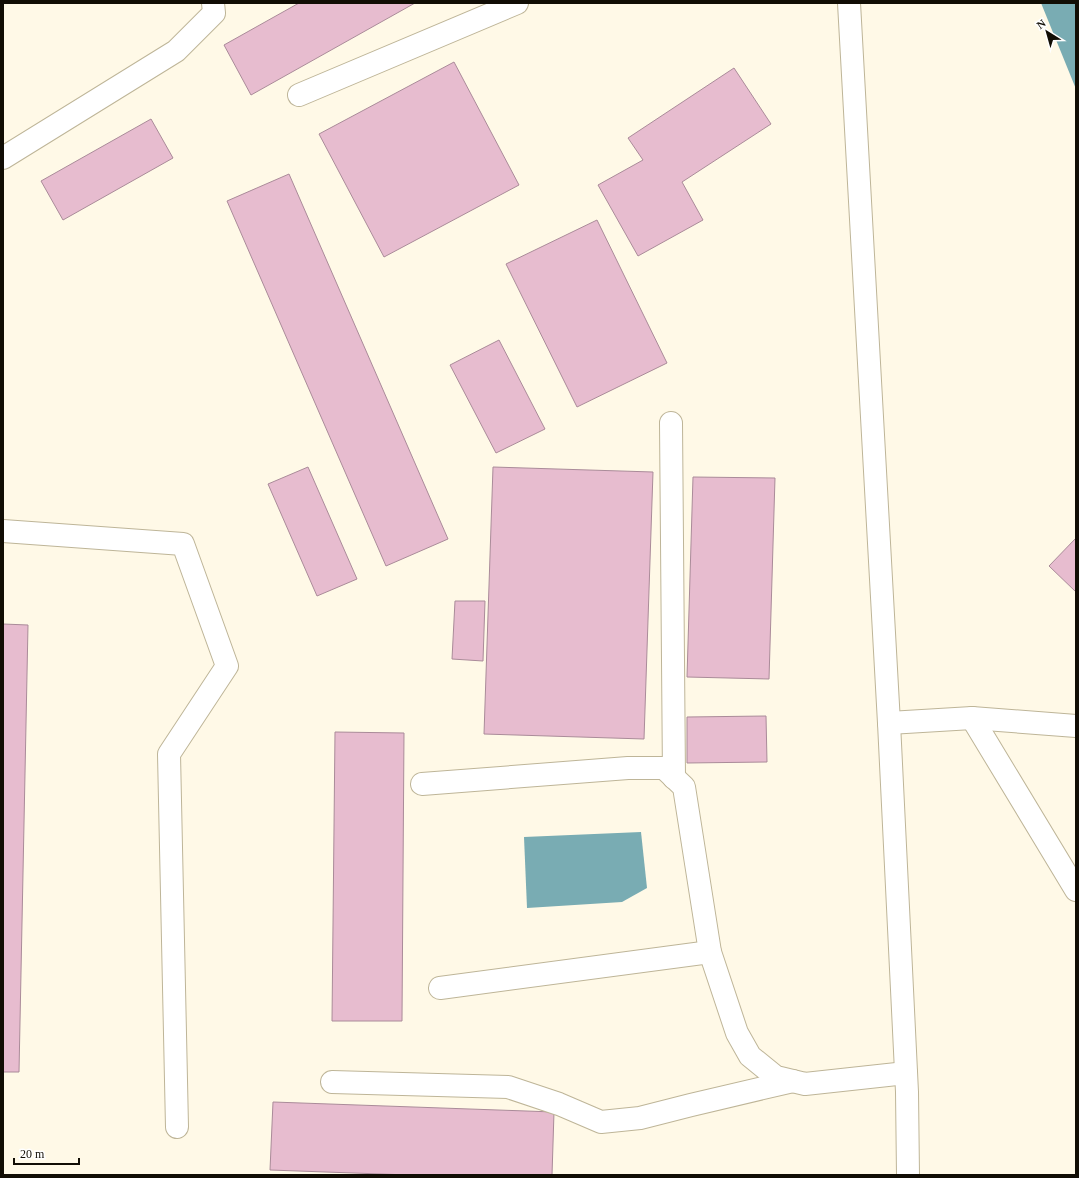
<svg xmlns="http://www.w3.org/2000/svg" width="1079" height="1178" font-family="'Times New Roman',serif">
<style>
.water{fill:#79acb3}
.building{fill:#e7bccf;stroke:#aa8b99}
.lines{fill:none;stroke-linecap:round;stroke-linejoin:round}
.minor-casing{stroke:#beb598;stroke-width:24}
.minor{stroke:#fff;stroke-width:22}
</style>
<rect width="100%" height="100%" fill="#fff9e7"/>
<g class="water">
<path d="M1041 3H1076V89Z"/>
<path d="M641 832 647 888 622 902 527 908 524 837Z"/>
</g>
<g class="building">
<path d="M299 3H415L251 95 224 45Z"/>
<path d="M454 62 519 185 384 257 319 134Z"/>
<path d="M734 68 771 124 682 182 703 220 638 256 598 185 643 160 628 138Z"/>
<path d="M151 119 173 158 63 220 41 181Z"/>
<path d="M289 174 448 539 386 566 227 201Z"/>
<path d="M597 220 667 363 577 407 506 264Z"/>
<path d="M499 340 545 429 496 453 450 365Z"/>
<path d="M308 467 357 579 317 596 268 484Z"/>
<path d="M493 467 653 472 644 739 484 734Z"/>
<path d="M693 477 775 478 769 679 687 677Z"/>
<path d="M1076 538V592L1049 566Z"/>
<path d="M455 601H485L483 661 452 659Z"/>
<path d="M3 624 28 625 19 1072H3Z"/>
<path d="M766 716 767 762 687 763V717Z"/>
<path d="M335 732 404 733 402 1021H332Z"/>
<path d="M273 1102 554 1112 552 1175H409L270 1170Z"/>
</g>
<g class="lines">
<g class="minor-casing">
<g id="minor">
<path d="M849 3 889 723 907 1092 908 1175"/>
<path d="M299 95 517 3"/>
<path d="M3 158 176 51 214 13 213 3"/>
<path d="M671 423 674 778"/>
<path d="M3 531 183 544 227 666 169 754 177 1127"/>
<path d="M972 718 1076 890"/>
<path d="M889 723 972 718 1076 726"/>
<path d="M422 784 628 768H664L684 787 710 952 737 1033 750 1056 776 1077 805 1084 906 1073"/>
<path d="M440 988 710 952"/>
<path d="M332 1082 508 1087 559 1104 601 1122 640 1118 691 1105 793 1081"/>
</g>
</g>
<use href="#minor" class="minor"/>
</g>
<rect width="1079" height="1178" fill="none" stroke="#110d04" stroke-width="8"/>
<g transform="translate(1047 32) rotate(323)" stroke="#ffffff" stroke-width="3" paint-order="stroke">
<path d="M0-3L7 15L0 10L-7 15Z" fill="#110d04"/>
<text y="-6" font-size="11" font-weight="bold" text-anchor="middle" fill="#110d04">N</text>
</g>
<path d="M14 1158v6h65v-6" fill="none" stroke="#110d04" stroke-width="2"/>
<text x="20" y="1158" font-size="12" fill="#110d04" stroke="#ffffff" stroke-width="3" paint-order="stroke">20 m</text>
</svg>
